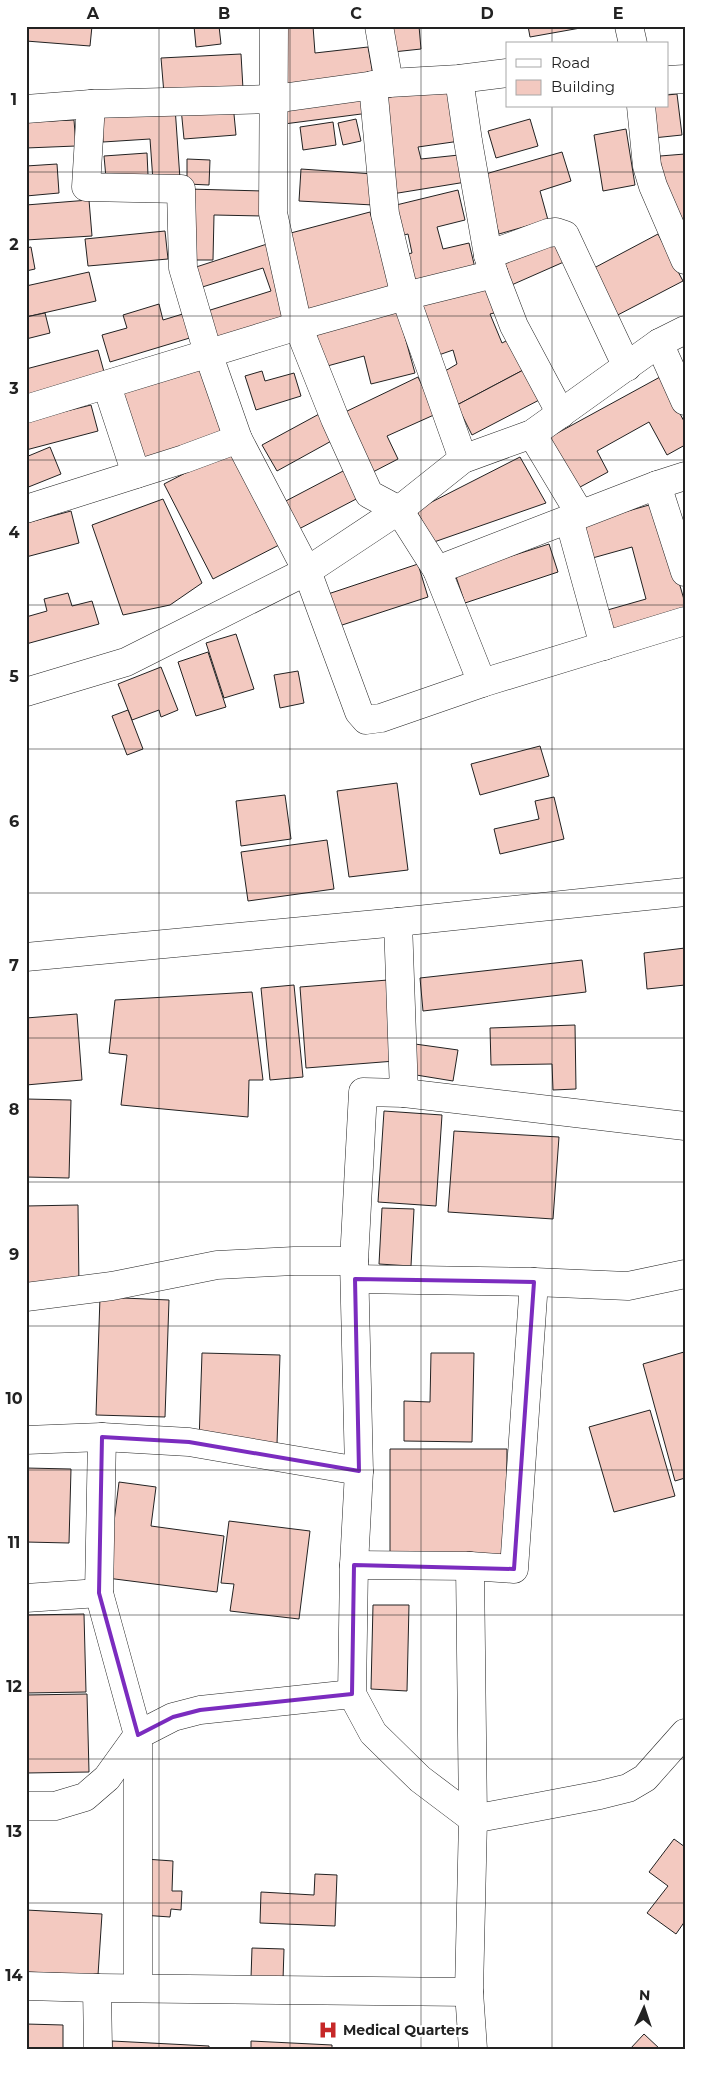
<svg xmlns="http://www.w3.org/2000/svg" width="711" height="2075" font-family="Montserrat,sans-serif">
<style>
.building{fill:#f3c9c0;stroke:#222}
.lines{fill:none;stroke-linecap:round;stroke-linejoin:round}
.street-casing{stroke:#222;stroke-width:29}
.secondary-casing{stroke:#222;stroke-width:29}
.street{stroke:#fff;stroke-width:28}
.secondary{stroke:#fff;stroke-width:28}
.marked{fill:none;stroke:#7b2cbf;stroke-width:4;stroke-linejoin:round}
.grid{fill:none;stroke:#222;stroke-width:1;stroke-opacity:0.55}
.labels{text-anchor:middle;dominant-baseline:central;stroke-width:4;stroke-linejoin:round;paint-order:stroke}
.poi-label{font-size:14px;font-weight:bold;fill:#222;stroke:#fff;text-anchor:start}
.neatline{fill:none;stroke:#222;stroke-width:2}
.grid-label{font-size:16px;text-anchor:middle;font-weight:bold;fill:#222}
</style>
<rect width="100%" height="100%" fill="#fff"/>
<g class="building">
<path d="M26 26H92L90 46 26 41Z"/>
<path d="M194 26H219L221 44 196 47Z"/>
<path d="M283 26H313L315 53 368 47 373 75 286 84Z"/>
<path d="M390 26H419L421 49 393 52Z"/>
<path d="M528 26H586V27L530 37Z"/>
<path d="M241 54 243 89 164 94 161 58Z"/>
<path d="M450 82 460 141 418 147 421 159 459 155 466 182 392 194 379 90Z"/>
<path d="M366 90 369 113 284 124 281 102Z"/>
<path d="M677 94 682 135 653 138 649 106H667V95Z"/>
<path d="M233 104 236 135 184 139 181 108Z"/>
<path d="M175 107 180 179 153 181 150 139 103 142 101 111Z"/>
<path d="M356 119 361 141 343 145 338 123Z"/>
<path d="M530 119 538 146 496 158 488 131Z"/>
<path d="M74 120 76 146 26 148V122Z"/>
<path d="M333 122 336 145 303 150 300 127Z"/>
<path d="M626 129 635 185 603 191 594 135Z"/>
<path d="M562 152 571 181 540 191 548 220 499 234 482 175Z"/>
<path d="M147 153 148 175 106 178 104 156Z"/>
<path d="M685 154V248L663 189 660 156Z"/>
<path d="M187 159 210 160 209 185 187 184Z"/>
<path d="M57 164 59 193 26 196V166Z"/>
<path d="M301 169 374 174 373 205 299 201Z"/>
<path d="M188 189 263 191 262 216 214 215 213 260H187Z"/>
<path d="M458 190 465 220 437 227 443 249 469 243 475 268 406 284 399 256 412 253 408 234 396 237 388 207Z"/>
<path d="M89 200 92 236 26 240V205Z"/>
<path d="M370 212 392 290 309 313 287 234Z"/>
<path d="M165 231 168 259 88 266 85 239Z"/>
<path d="M658 234 683 281 612 318 594 268Z"/>
<path d="M555 237 566 261 507 287 496 262Z"/>
<path d="M267 244 291 317 214 343 204 312 271 291 263 268 196 289 190 269Z"/>
<path d="M31 247 35 269 26 271V248Z"/>
<path d="M89 272 96 301 26 317V286Z"/>
<path d="M491 285 498 312 490 314 502 343 510 339 527 368 457 405 440 374 457 364 453 350 433 357 415 305Z"/>
<path d="M159 304 163 320 186 313 193 337 110 362 102 335 127 328 123 315Z"/>
<path d="M396 305 415 373 371 384 364 356 320 368 309 327Z"/>
<path d="M45 313 50 333 26 339V317Z"/>
<path d="M98 350 106 379 26 399V369Z"/>
<path d="M201 362 224 435 133 463 110 389Z"/>
<path d="M527 368 543 398 472 435 457 405Z"/>
<path d="M262 371 265 381 294 373 301 396 256 410 245 376Z"/>
<path d="M418 377 436 414 387 436 398 459 371 473 343 413Z"/>
<path d="M660 377 685 423V445L667 455 649 422 597 451 608 472 569 493 541 442Z"/>
<path d="M91 405 98 431 26 450V421Z"/>
<path d="M321 413 335 439 277 471 262 445Z"/>
<path d="M50 447 61 474 26 488V457Z"/>
<path d="M232 449 281 544 213 579 164 484Z"/>
<path d="M520 457 546 503 434 542 416 510Z"/>
<path d="M345 470 360 497 297 530 282 503Z"/>
<path d="M163 499 202 583 170 605 123 615 92 525Z"/>
<path d="M656 503 685 603V614L610 635 604 611 646 599 632 547 589 559 579 525Z"/>
<path d="M71 511 79 543 26 557V523Z"/>
<path d="M549 544 558 572 465 603 455 574Z"/>
<path d="M418 564 428 597 336 627 325 595Z"/>
<path d="M68 593 72 606 92 601 99 624 26 644V617L47 611 44 599Z"/>
<path d="M236 634 254 689 224 698 206 643Z"/>
<path d="M208 652 226 707 196 716 178 662Z"/>
<path d="M161 667 178 710 161 717 159 710 132 720 118 684Z"/>
<path d="M298 671 304 703 280 708 274 675Z"/>
<path d="M128 710 143 749 127 755 112 716Z"/>
<path d="M540 746 549 776 480 795 471 764Z"/>
<path d="M397 783 408 870 349 877 337 791Z"/>
<path d="M285 795 291 839 241 846 236 801Z"/>
<path d="M554 797 564 839 500 854 494 829 539 819 535 801Z"/>
<path d="M327 840 334 889 248 901 241 852Z"/>
<path d="M685 948V985L647 989 644 953Z"/>
<path d="M582 960 586 992 423 1011 420 978Z"/>
<path d="M388 980 395 1061 306 1068 300 987Z"/>
<path d="M294 985 303 1077 270 1080 261 988Z"/>
<path d="M252 992 263 1080H249L248 1117 121 1105 127 1055 109 1053 115 1000Z"/>
<path d="M77 1014 82 1080 26 1085V1018Z"/>
<path d="M575 1025 576 1089 553 1090 552 1064 491 1065 490 1028Z"/>
<path d="M415 1044 458 1050 453 1081 410 1074Z"/>
<path d="M26 1099 71 1100 69 1178 26 1177Z"/>
<path d="M384 1111 442 1115 436 1206 378 1202Z"/>
<path d="M454 1131 559 1137 553 1219 448 1212Z"/>
<path d="M78 1205 79 1289H26V1206Z"/>
<path d="M382 1208 414 1209 411 1266 379 1264Z"/>
<path d="M100 1297 169 1300 165 1417 96 1415Z"/>
<path d="M684 1352 685 1478 675 1481 643 1364Z"/>
<path d="M202 1353 280 1355 277 1444 199 1442Z"/>
<path d="M431 1353H474L472 1442 404 1441V1401L430 1402Z"/>
<path d="M650 1410 675 1496 614 1512 589 1427Z"/>
<path d="M390 1449H507L506 1555 390 1554Z"/>
<path d="M26 1468 71 1469 69 1543 26 1542Z"/>
<path d="M119 1482 156 1487 151 1526 224 1536 217 1592 107 1578Z"/>
<path d="M229 1521 310 1531 299 1619 230 1611 234 1584 221 1583Z"/>
<path d="M373 1605H409L407 1691 371 1689Z"/>
<path d="M84 1614 86 1692 26 1693V1615Z"/>
<path d="M87 1694 89 1772 26 1773V1695Z"/>
<path d="M674 1839 685 1847V1921L676 1934 647 1913 668 1886 649 1872Z"/>
<path d="M145 1859 173 1861 172 1891H182L181 1910 171 1909 170 1917 142 1915Z"/>
<path d="M315 1874 337 1875 335 1926 260 1923 261 1892 314 1895Z"/>
<path d="M26 1910 102 1914 98 1975 26 1972Z"/>
<path d="M252 1948 284 1949 283 1980 251 1978Z"/>
<path d="M26 2024 63 2025V2049H26Z"/>
<path d="M644 2034 660 2049H630Z"/>
<path d="M112 2041 209 2046V2049H112Z"/>
<path d="M251 2041 332 2045V2049H251Z"/>
</g>
<g class="lines">
<g class="street-casing">
<g id="street">
<path d="M274 26 273 213 298 326 335 419 369 494 399 510 437 570 482 683"/>
<path d="M379 26 389 83"/>
<path d="M629 26 633 44"/>
<path d="M459 79 468 141 488 255 494 274 514 326 561 414"/>
<path d="M667 80 685 79"/>
<path d="M373 85 385 214 405 296 463 459"/>
<path d="M91 104 86 187 181 189 183 268 208 353 238 439 307 571 359 712 366 720 381 718 482 683 685 621"/>
<path d="M641 106 647 166 653 186 685 260"/>
<path d="M26 109 91 104 274 99 389 83 459 79 507 73"/>
<path d="M488 255 548 233 556 232 565 235 627 367"/>
<path d="M659 343 685 401"/>
<path d="M107 386 136 474"/>
<path d="M26 409 298 326 405 296 494 274"/>
<path d="M532 434 580 514"/>
<path d="M657 485 685 572"/>
<path d="M26 509 184 459 238 439"/>
<path d="M569 519 604 646"/>
<path d="M437 570 657 485 685 476"/>
<path d="M26 692 126 662 307 571 399 510 463 459 532 434 659 343 685 330"/>
<path d="M398 922 404 1093 363 1092 354 1261 359 1471 354 1565 352 1694 373 1733 420 1779 473 1819 600 1795 628 1788 645 1778 685 1733"/>
<path d="M404 1093 685 1126"/>
<path d="M355 1279 534 1282 628 1286 685 1274"/>
<path d="M26 1297 112 1286 217 1265 294 1261H354"/>
<path d="M102 1437 99 1593 138 1735V1988"/>
<path d="M26 1440 102 1437 189 1442 359 1471"/>
<path d="M354 1565 470 1566 514 1569 534 1282"/>
<path d="M470 1566 473 1819 469 1992 473 2049"/>
<path d="M26 1598 99 1593"/>
<path d="M26 1806H55L85 1797 107 1778 138 1735 173 1717 200 1710 352 1694"/>
<path d="M26 1986 97 1988 469 1992"/>
<path d="M97 1988 98 2049"/>
</g>
</g>
<g class="secondary-casing">
<path id="secondary" d="M26 957 398 922 685 892"/>
</g>
<use href="#street" class="street"/>
<use href="#secondary" class="secondary"/>
</g>
<path class="marked" d="M355 1279 534 1282 514 1569 354 1565 352 1694 200 1710 173 1717 138 1735 99 1593 102 1437 189 1442 359 1471Z"/>
<path class="grid" d="M159 26V2049M290 26V2049M421 26V2049M552 26V44M552 106V2049M26 172H685M26 316H685M26 460H685M26 605H685M26 749H685M26 893H685M26 1038H685M26 1182H685M26 1326H685M26 1470H685M26 1615H685M26 1759H685M26 1903H685"/>
<defs>
<g id="hospital-bare" transform="scale(1.5)"><path d="M-5-5h3v3.5h4V-5h3V5h-3V1.5h-4V5h-3Z" fill="#c62828" stroke="#fff" stroke-width="2.5" paint-order="stroke"/></g>
</defs>
<g fill-rule="evenodd">
<use href="#hospital-bare" x="328" y="2030"/>
</g>
<g class="labels">
<g class="poi-label">
<text x="343" y="2030">Medical Quarters</text>
</g>
</g>
<rect width="711" height="2075" fill="none" stroke="#ffffff" stroke-width="55"/>
<rect x="506" y="42" width="162" height="65" fill="#ffffff" stroke="#a7a7a7"/>
<rect x="516" y="59" width="25" height="8" fill="#ffffff" stroke="#a7a7a7"/>
<text x="551" y="68" font-size="15" fill="#222222">Road</text>
<rect x="516" y="80" width="25" height="15" fill="#f3c9c0" stroke="#a7a7a7"/>
<text x="551" y="92" font-size="15" fill="#222222">Building</text>
<g transform="translate(644 2008) rotate(3)" stroke="#ffffff" stroke-width="4" paint-order="stroke">
<path d="M0-4L9 19L0 12L-9 19Z" fill="#222222"/>
<text y="-8" font-size="14" font-weight="bold" text-anchor="middle" fill="#222222">N</text>
</g>
<rect x="28" y="28" width="656" height="2020" class="neatline"/>
<g class="grid-label">
<text x="93" y="19">A</text>
<text x="224" y="19">B</text>
<text x="356" y="19">C</text>
<text x="487" y="19">D</text>
<text x="618" y="19">E</text>
<text x="14" y="105">1</text>
<text x="14" y="250">2</text>
<text x="14" y="394">3</text>
<text x="14" y="538">4</text>
<text x="14" y="682">5</text>
<text x="14" y="827">6</text>
<text x="14" y="971">7</text>
<text x="14" y="1115">8</text>
<text x="14" y="1260">9</text>
<text x="14" y="1404">10</text>
<text x="14" y="1548">11</text>
<text x="14" y="1692">12</text>
<text x="14" y="1837">13</text>
<text x="14" y="1981">14</text>
</g>
</svg>
